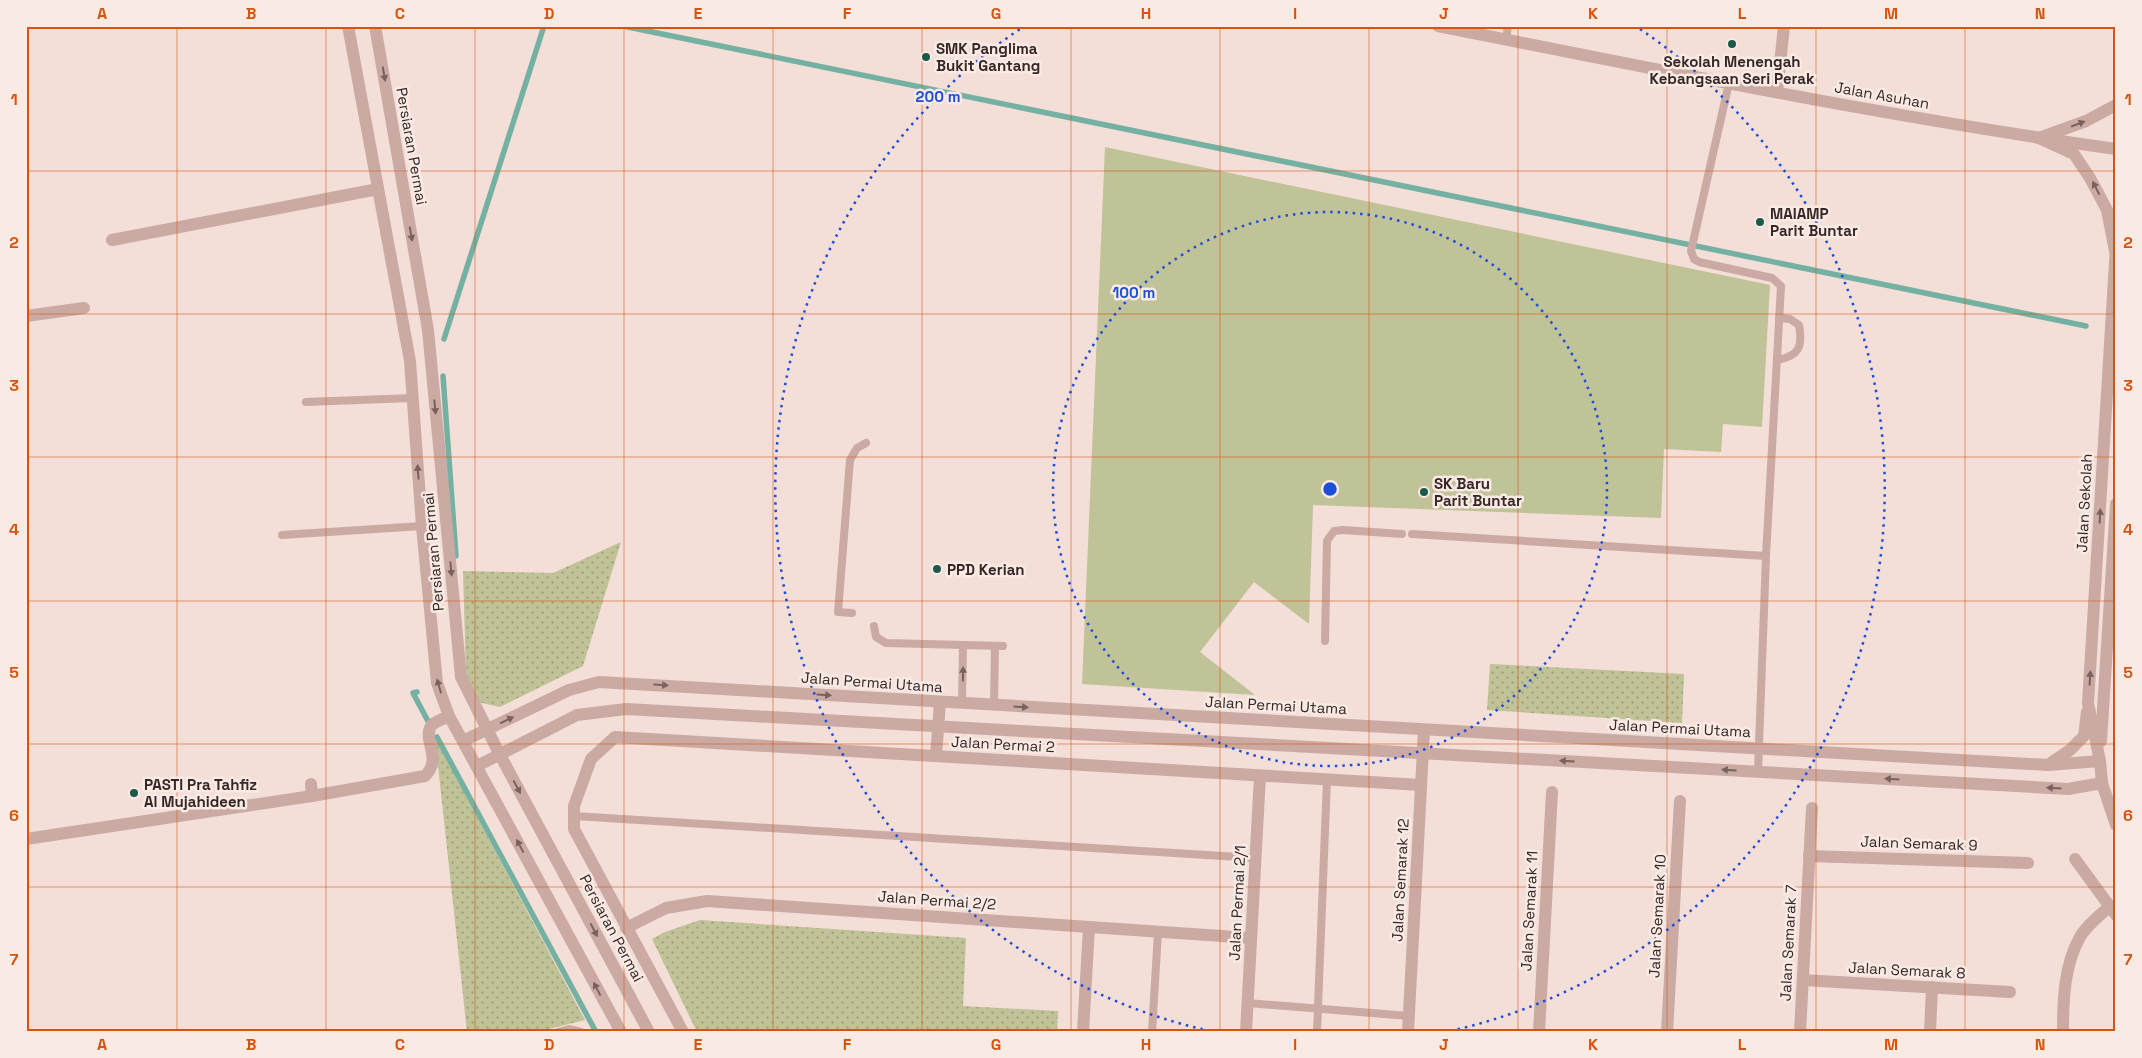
<svg xmlns="http://www.w3.org/2000/svg" width="2142" height="1058" font-family="'Space Grotesk',sans-serif">
<style>
.grass{fill:url(#grass-dots)}
.pitch{fill:#c0c297}
.lines{fill:none;stroke-linecap:round;stroke-linejoin:round}
.stream{stroke:#75b1a2;stroke-width:5.5}
.service{stroke:#cbaaa3;stroke-width:8}
.pedestrian{stroke:#cbaaa3;stroke-width:12}
.minor{stroke:#cbaaa3;stroke-width:12}
.tertiary{stroke:#cbaaa3;stroke-width:12}
.oneway{fill:#79615e}
.grid{fill:none;stroke:#d6540f;stroke-width:1;stroke-opacity:0.55}
.ring{fill:none;stroke:#1d4ed8;stroke-width:2.5;stroke-dasharray:2.5 5}
.poi-dot{fill:#195a4b;stroke:#faeae4;stroke-width:2}
.labels{text-anchor:middle;dominant-baseline:central;stroke-width:5;stroke-linejoin:round;paint-order:stroke}
.poi-label{font-size:15px;font-weight:bold;fill:#362626;stroke:#faeae4;text-anchor:start}
.street-label{font-size:15px;fill:#362626;stroke:#faeae4}
.centre{fill:#1d4ed8;stroke:#faeae4;stroke-width:2.5}
.ring-label{font-size:15px;text-anchor:middle;font-weight:bold;fill:#1d4ed8;stroke:#faeae4;stroke-width:5;stroke-linejoin:round;paint-order:stroke}
.neatline{fill:none;stroke:#d6540f;stroke-width:2}
.grid-label{font-size:16px;text-anchor:middle;font-weight:bold;fill:#d6540f}
</style>
<defs>
<pattern id="grass-dots" width="8" height="8" patternUnits="userSpaceOnUse" patternTransform="scale(1.25)"><rect width="8" height="8" fill="#c0c297"/><path d="M2 2h.1M6 6h.1" fill="none" stroke="#9d9d7b" stroke-width="1.8" stroke-linecap="round"/></pattern>
</defs>
<rect width="100%" height="100%" fill="#f3ded8"/>
<g class="grass">
<path d="M621 542 583 666 500 707 478 702 466 674 463 571 553 573Z"/>
<path d="M1490 664 1684 674 1682 723 1487 710Z"/>
<path d="M435 738 585 1020 537 1032H467Z"/>
<path d="M700 920 966 938 963 1006 1058 1011 1057 1032H697L652 939 665 932Z"/>
</g>
<path class="pitch" d="M1105 147 1770 285 1762 427 1723 424 1721 452 1664 449 1661 518 1313 505 1309 624 1254 582 1200 652 1255 695 1082 684Z"/>
<g class="lines">
<g class="stream">
<path d="M623 26 2086 326"/>
<path d="M444 339 544 26"/>
<path d="M443 376 456 556"/>
<path d="M417 692 413 693 429 723"/>
<path d="M437 737 596 1032"/>
</g>
<g class="service">
<path d="M1506 40 1508 26"/>
<path d="M1729 83 1691 251 1694 259 1699 262 1772 278 1781 286 1766 556 1758 772"/>
<path d="M1777 360C1799 356 1803 347 1799 325L1790 319 1779 318"/>
<path d="M306 402 412 398"/>
<path d="M1412 534 1766 556"/>
<path d="M282 535 422 526"/>
<path d="M852 613 838 612 850 460 857 448 866 443"/>
<path d="M874 626 876 637 886 643 1003 646"/>
<path d="M1325 641 1327 541 1334 531 1343 530 1402 534"/>
<path d="M962 703 963 645"/>
<path d="M994 706 995 646"/>
<path d="M574 816 1255 858"/>
<path d="M1247 1003 1409 1016"/>
<path d="M558 1032 569 1029 581 1032"/>
<path d="M1152 1032 1158 932"/>
<path d="M1317 1032 1327 780"/>
</g>
<path class="pedestrian" d="M311 784 312 796"/>
<g class="minor">
<path d="M1438 26C1663 71 1888 117 2116 149"/>
<path d="M1777 92 1784 26"/>
<path d="M112 240 378 189"/>
<path d="M26 316 84 308"/>
<path d="M936 756 940 702"/>
<path d="M26 839 312 796 425 776C443 758 422 740 431 726 435 721 444 719 449 716"/>
<path d="M1809 856 2028 863"/>
<path d="M2075 859 2116 915"/>
<path d="M626 928 666 908 707 901 1251 938"/>
<path d="M1803 980 2010 992"/>
<path d="M683 1032 574 829V806L591 759 615 737 1421 785"/>
<path d="M1083 1032 1089 927"/>
<path d="M1246 1032 1260 776"/>
<path d="M1408 1032 1424 730"/>
<path d="M1539 1032 1552 792"/>
<path d="M1667 1032 1680 801"/>
<path d="M1800 1032 1812 808"/>
<path d="M1930 1032 1932 987"/>
<path d="M2063 1032C2063 1001 2064 965 2080 937 2086 926 2099 916 2109 907"/>
</g>
<g class="tertiary">
<path d="M348 26 410 361 422 526 437 683 449 716 621 1032"/>
<path d="M375 26 428 330 461 677 499 753 649 1032"/>
<path d="M2039 138 2074 154 2090 178 2107 210 2115 251"/>
<path d="M2039 138 2086 121 2116 105"/>
<path d="M2116 246 2088 703 2100 761 2102 783 2116 825"/>
<path d="M463 741 569 690 599 682 2048 765 2100 761"/>
<path d="M2101 741 2116 504"/>
<path d="M2048 765 2070 750 2084 736 2087 712"/>
<path d="M477 766 577 715 626 709 2068 789 2102 783"/>
</g>
</g>
<defs><path id="oneway-solid" d="M-6-.8H1V-3.2L6.5 0L1 3.2V.8H-6Z" transform="scale(1.25)"/></defs>
<g class="oneway">
<use href="#oneway-solid" transform="translate(384 74) rotate(80)"/>
<use href="#oneway-solid" transform="translate(2078 124) rotate(-21)"/>
<use href="#oneway-solid" transform="translate(2096 188) rotate(-117)"/>
<use href="#oneway-solid" transform="translate(411 234) rotate(80)"/>
<use href="#oneway-solid" transform="translate(435 407) rotate(85)"/>
<use href="#oneway-solid" transform="translate(418 472) rotate(-94)"/>
<use href="#oneway-solid" transform="translate(2100 516) rotate(-87)"/>
<use href="#oneway-solid" transform="translate(451 569) rotate(85)"/>
<use href="#oneway-solid" transform="translate(963 674) rotate(-89)"/>
<use href="#oneway-solid" transform="translate(2090 678) rotate(-87)"/>
<use href="#oneway-solid" transform="translate(661 685) rotate(4)"/>
<use href="#oneway-solid" transform="translate(439 686) rotate(-106)"/>
<use href="#oneway-solid" transform="translate(824 695) rotate(4)"/>
<use href="#oneway-solid" transform="translate(1021 707) rotate(3)"/>
<use href="#oneway-solid" transform="translate(507 720) rotate(-26)"/>
<use href="#oneway-solid" transform="translate(1567 761) rotate(-177)"/>
<use href="#oneway-solid" transform="translate(1729 770) rotate(-177)"/>
<use href="#oneway-solid" transform="translate(1892 779) rotate(-177)"/>
<use href="#oneway-solid" transform="translate(517 787) rotate(62)"/>
<use href="#oneway-solid" transform="translate(2054 788) rotate(-177)"/>
<use href="#oneway-solid" transform="translate(520 846) rotate(-118)"/>
<use href="#oneway-solid" transform="translate(594 930) rotate(62)"/>
<use href="#oneway-solid" transform="translate(597 989) rotate(-118)"/>
</g>
<path class="grid" d="M177 26V1032M326 26V1032M475 26V1032M624 26V1032M773 26V1032M922 26V1032M1071 26V1032M1220 26V1032M1369 26V1032M1518 26V1032M1667 26V1032M1816 26V1032M1965 26V1032M26 171H2116M26 314H2116M26 457H2116M26 601H2116M26 744H2116M26 887H2116"/>
<g class="ring">
<circle cx="1330" cy="489" r="277"/>
<path d="M1210 1031A555 555 0 0 1 1020 29M1640 29A555 555 0 0 1 1450 1031"/>
</g>
<g class="poi-dot">
<circle cx="1732" cy="44" r="5"/>
<circle cx="926" cy="57" r="5"/>
<circle cx="1760" cy="222" r="5"/>
<circle cx="1424" cy="492" r="5"/>
<circle cx="937" cy="569" r="5"/>
<circle cx="134" cy="793" r="5"/>
</g>
<g class="labels">
<g class="poi-label">
<text x="936" y="48">SMK Panglima<tspan x="936" dy="17">Bukit Gantang</tspan></text>
<text x="1732" y="61" text-anchor="middle">Sekolah Menengah<tspan x="1732" dy="17">Kebangsaan Seri Perak</tspan></text>
<text x="1770" y="213">MAIAMP<tspan x="1770" dy="17">Parit Buntar</tspan></text>
<text x="1434" y="483">SK Baru<tspan x="1434" dy="17">Parit Buntar</tspan></text>
<text x="947" y="569">PPD Kerian</text>
<text x="144" y="784">PASTI Pra Tahfiz<tspan x="144" dy="17">Al Mujahideen</tspan></text>
</g>
<g class="street-label">
<text transform="translate(1882 95) rotate(10)">Jalan Asuhan</text>
<text transform="translate(412 146) rotate(80)">Persiaran Permai</text>
<text transform="translate(2084 503) rotate(-87)">Jalan Sekolah</text>
<text transform="translate(433 552) rotate(-95)">Persiaran Permai</text>
<text transform="translate(872 682) rotate(4)">Jalan Permai Utama</text>
<text transform="translate(1276 705) rotate(3)">Jalan Permai Utama</text>
<text transform="translate(1680 728) rotate(3)">Jalan Permai Utama</text>
<text transform="translate(1003 744) rotate(3)">Jalan Permai 2</text>
<text transform="translate(1919 843) rotate(2)">Jalan Semarak 9</text>
<text transform="translate(1400 880) rotate(-87)">Jalan Semarak 12</text>
<text transform="translate(937 900) rotate(4)">Jalan Permai 2/2</text>
<text transform="translate(1237 903) rotate(-87)">Jalan Permai 2/1</text>
<text transform="translate(1529 911) rotate(-87)">Jalan Semarak 11</text>
<text transform="translate(1657 916) rotate(-87)">Jalan Semarak 10</text>
<text transform="translate(612 928) rotate(62)">Persiaran Permai</text>
<text transform="translate(1788 943) rotate(-87)">Jalan Semarak 7</text>
<text transform="translate(1907 970) rotate(3)">Jalan Semarak 8</text>
</g>
</g>
<circle cx="1330" cy="489" r="8" class="centre"/>
<g class="ring-label">
<text x="938" y="102">200 m</text>
<text x="1134" y="298">100 m</text>
</g>
<rect width="2142" height="1058" fill="none" stroke="#faeae4" stroke-width="55"/>
<rect x="28" y="28" width="2086" height="1002" class="neatline"/>
<g class="grid-label">
<text x="102" y="19">A</text>
<text x="251" y="19">B</text>
<text x="400" y="19">C</text>
<text x="549" y="19">D</text>
<text x="698" y="19">E</text>
<text x="847" y="19">F</text>
<text x="996" y="19">G</text>
<text x="1146" y="19">H</text>
<text x="1295" y="19">I</text>
<text x="1444" y="19">J</text>
<text x="1593" y="19">K</text>
<text x="1742" y="19">L</text>
<text x="1891" y="19">M</text>
<text x="2040" y="19">N</text>
<text x="14" y="105">1</text>
<text x="2128" y="105">1</text>
<text x="14" y="248">2</text>
<text x="2128" y="248">2</text>
<text x="14" y="391">3</text>
<text x="2128" y="391">3</text>
<text x="14" y="535">4</text>
<text x="2128" y="535">4</text>
<text x="14" y="678">5</text>
<text x="2128" y="678">5</text>
<text x="14" y="821">6</text>
<text x="2128" y="821">6</text>
<text x="14" y="965">7</text>
<text x="2128" y="965">7</text>
<text x="102" y="1050">A</text>
<text x="251" y="1050">B</text>
<text x="400" y="1050">C</text>
<text x="549" y="1050">D</text>
<text x="698" y="1050">E</text>
<text x="847" y="1050">F</text>
<text x="996" y="1050">G</text>
<text x="1146" y="1050">H</text>
<text x="1295" y="1050">I</text>
<text x="1444" y="1050">J</text>
<text x="1593" y="1050">K</text>
<text x="1742" y="1050">L</text>
<text x="1891" y="1050">M</text>
<text x="2040" y="1050">N</text>
</g>
</svg>
